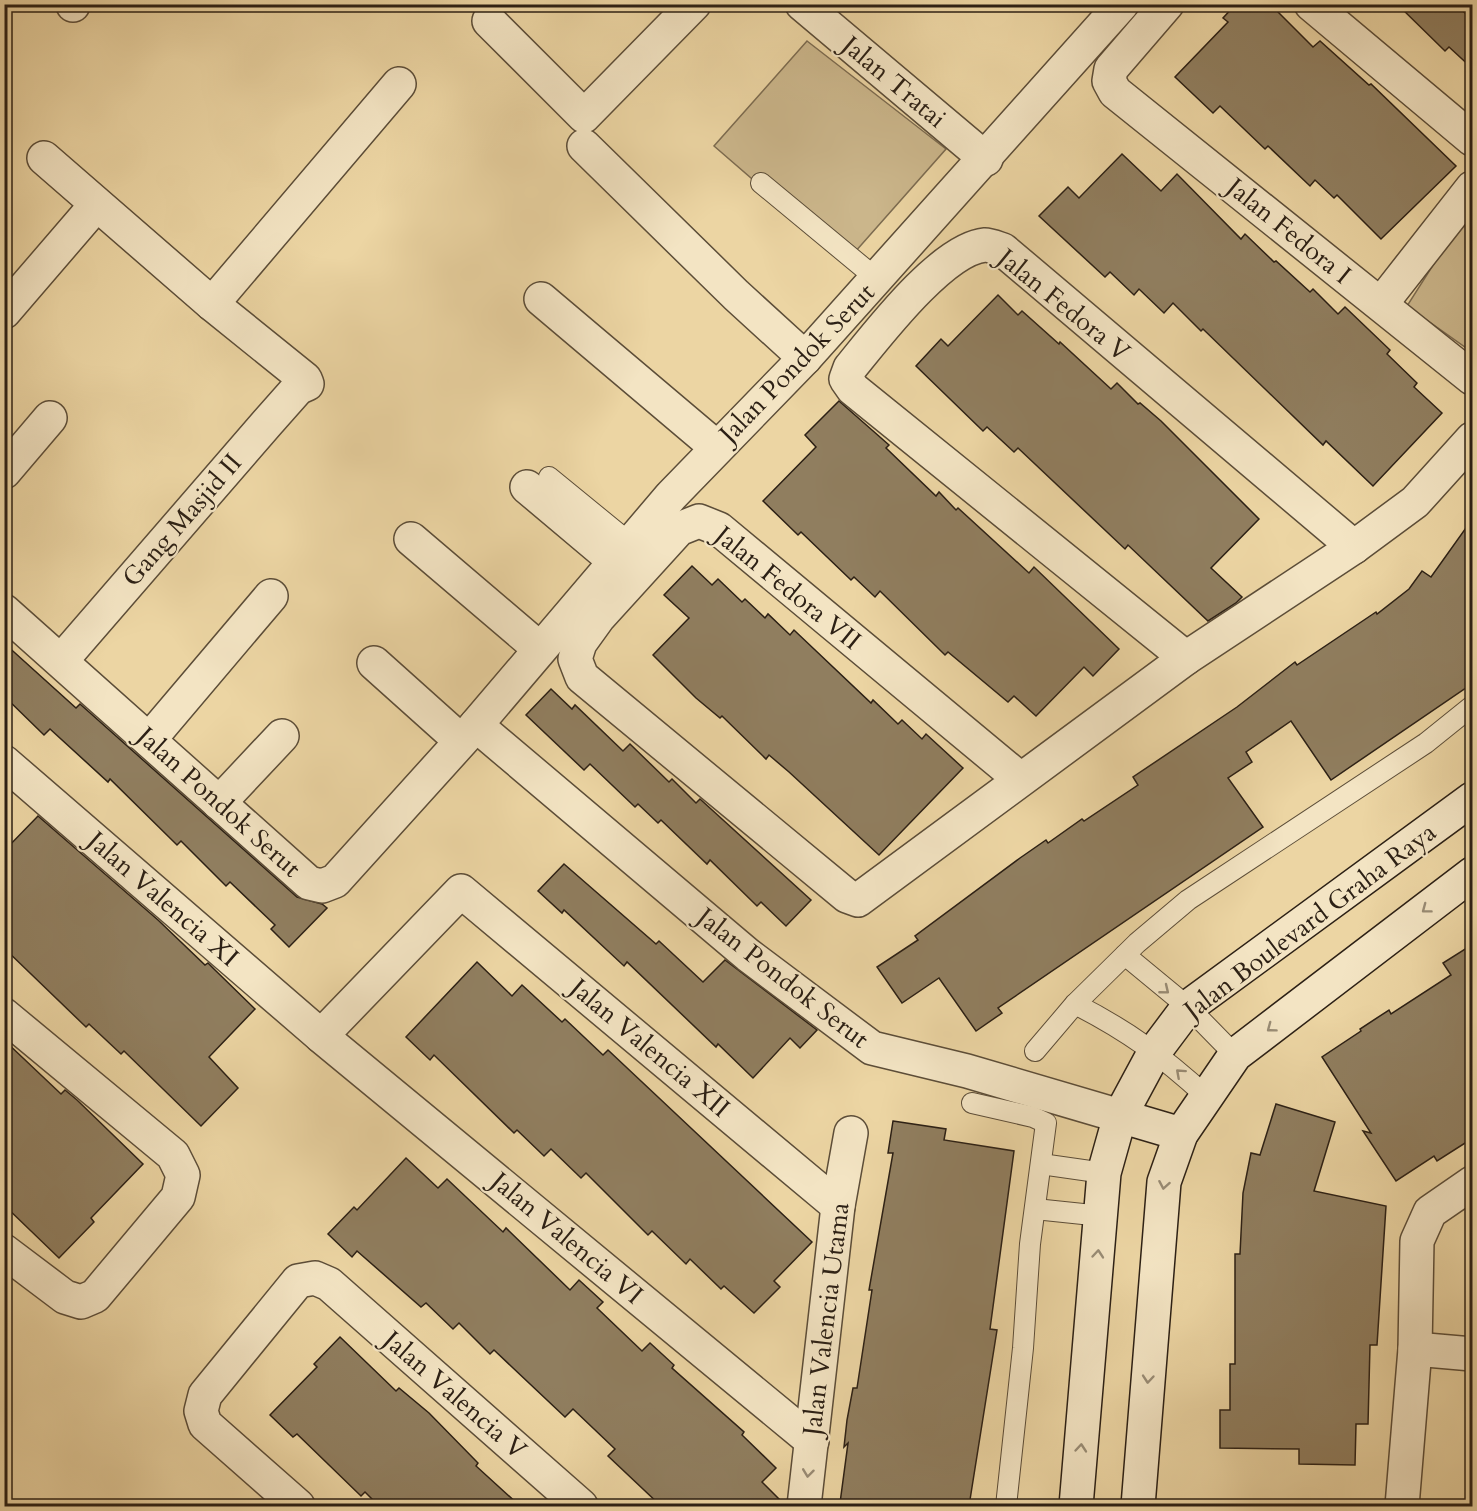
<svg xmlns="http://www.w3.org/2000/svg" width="1477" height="1511" font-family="Cardo,serif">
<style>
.green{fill:#cbb68b;stroke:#7c6b50;stroke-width:1.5}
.building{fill:#907e5f;stroke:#2c2015;stroke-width:1.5}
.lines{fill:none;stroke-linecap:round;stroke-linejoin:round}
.lane-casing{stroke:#5c4d38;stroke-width:22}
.street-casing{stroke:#5c4d38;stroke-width:36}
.secondary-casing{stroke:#2c2015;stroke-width:36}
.lane{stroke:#f3e4c3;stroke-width:20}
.street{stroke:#f3e4c3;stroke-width:33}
.secondary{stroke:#f3e4c3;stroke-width:33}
.oneway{stroke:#998c75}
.labels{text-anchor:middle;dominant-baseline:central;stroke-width:4.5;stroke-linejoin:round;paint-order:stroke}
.street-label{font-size:26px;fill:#2c2015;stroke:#f3e4c3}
</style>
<rect width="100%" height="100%" fill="#ecd5a3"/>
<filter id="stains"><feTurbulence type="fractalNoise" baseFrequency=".00333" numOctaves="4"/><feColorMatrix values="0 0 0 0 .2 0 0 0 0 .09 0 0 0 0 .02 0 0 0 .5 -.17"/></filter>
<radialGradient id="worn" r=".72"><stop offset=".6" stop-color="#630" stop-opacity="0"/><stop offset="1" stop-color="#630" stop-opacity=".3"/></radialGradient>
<g class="green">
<path d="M807 41 946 149 847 261 714 146Z"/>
<path d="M1472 204V352L1407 306Z"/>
</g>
<g class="building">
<path d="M1236 4H1270L1313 47 1320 41 1369 85 1371 84 1456 166 1381 239 1337 195 1334 198 1315 180 1310 186 1268 146 1265 149 1220 106 1213 113 1175 77 1228 22 1223 18Z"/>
<path d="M1397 4H1456L1473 21V69L1449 47 1445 51Z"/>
<path d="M1122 154 1161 191 1177 174 1241 239 1245 234 1274 262 1276 261 1310 292 1313 289 1338 314 1345 307 1390 350 1387 354 1417 383 1414 387 1442 413 1373 486 1326 441 1323 445 1203 329 1201 331 1173 303 1164 313 1139 289 1134 295 1110 272 1105 277 1039 216 1068 187 1079 198Z"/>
<path d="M998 295 1018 315 1022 311 1059 344 1060 342 1111 389 1117 383 1138 404 1140 403 1161 421 1259 519 1211 568 1242 597 1236 603 1208 621 1128 545 1125 549 1018 448 1014 452 987 427 983 431 916 366 941 339 948 346Z"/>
<path d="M839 401 889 445 886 448 936 496 939 492 956 510 958 508 1029 573 1034 567 1119 649 1093 676 1084 667 1036 716 1014 696 1008 702 948 652 945 655 880 591 875 597 854 577 851 580 801 532 798 535 763 501 816 447 805 435Z"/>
<path d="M1473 518V683L1331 780 1291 721 1246 752 1252 762 1228 778 1263 827 998 1008 1002 1013 976 1031 939 978 902 1003 877 967 918 940 915 936 1020 858 1046 840 1048 843 1082 819 1084 821 1138 785 1133 777 1237 707 1295 662 1297 665 1376 612 1377 614 1409 589 1422 571 1431 577Z"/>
<path d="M692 566 712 585 718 579 742 602 745 599 765 618 768 614 790 635 794 630 871 703 873 700 898 724 902 720 922 739 926 734 963 768 879 855 789 772 769 755 766 759 722 716 720 718 696 698 653 655 689 618 664 595Z"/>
<path d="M4 643 76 708 80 704 297 897 322 904 327 908 289 947 271 929 275 925 230 882 226 886 181 841 177 845 110 779 108 782 50 729 44 735 4 696Z"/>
<path d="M551 689 572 709 575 705 623 751 630 744 669 782 672 779 696 803 700 799 811 900 786 926 761 902 757 906 710 860 707 864 661 820 658 823 638 804 635 807 590 764 584 770 526 715Z"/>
<path d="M38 816 158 920 205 965 208 963 215 970 255 1009 209 1057 238 1088 201 1126 124 1051 121 1054 89 1024 86 1027 4 948V851Z"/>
<path d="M564 864 656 944 659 941 703 982 725 960 817 1030 800 1048 790 1038 753 1078 718 1044 716 1047 627 962 624 966 564 910 562 913 538 891Z"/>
<path d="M1473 944V1138L1437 1161 1434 1156 1396 1181 1363 1131 1371 1133 1322 1057 1361 1031 1360 1029 1389 1010 1391 1014 1451 975 1443 963Z"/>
<path d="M477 962 512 996 522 985 562 1022 565 1019 603 1055 608 1050 812 1242 774 1281 780 1287 754 1313 724 1286 721 1289 690 1259 686 1264 652 1231 648 1235 586 1173 581 1178 551 1149 544 1156 517 1130 514 1133 434 1055 430 1060 406 1037Z"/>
<path d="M4 1040 61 1094 65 1090 77 1100 143 1164 91 1218 94 1222 59 1258 4 1205Z"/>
<path d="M1276 1104 1335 1122 1314 1191 1386 1206 1377 1345H1370L1368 1424H1356L1355 1465 1299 1464V1449L1220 1448V1410H1230V1364H1235V1254H1240L1243 1193 1251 1153 1260 1155Z"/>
<path d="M893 1121 946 1129 944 1140 1014 1151 990 1329 997 1330 969 1506H862L840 1503 848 1443 844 1447 847 1420 853 1388H857L872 1290H869L893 1153H888Z"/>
<path d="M406 1158 438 1188 447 1179 503 1232 506 1228 570 1290 579 1280 603 1302 597 1308 642 1351 650 1343 674 1365 672 1368 744 1432 742 1435 776 1468 762 1482 786 1506H661L608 1456 615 1449 573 1409 565 1417 494 1350 490 1354 459 1323 453 1329 426 1303 421 1307 357 1251 352 1257 328 1234 354 1207 357 1210Z"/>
<path d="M340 1337 396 1391 399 1388 429 1413 478 1463 476 1466 520 1506H379L365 1492 361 1496 297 1434 293 1437 270 1415 317 1367 314 1364Z"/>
</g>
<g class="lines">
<g class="lane-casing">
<g id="lane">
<path d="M761 183 877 279"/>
<path d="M549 477 631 544"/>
<path d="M1125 955 1188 1007 1235 1055"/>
<path d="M1075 1004C1128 1031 1162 1056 1206 1096"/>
<path d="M1035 1051 1075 1004 1137 943 1188 900 1426 743 1472 706"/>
<path d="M972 1103 1033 1117 1046 1123 1030 1244 1023 1348 1006 1506"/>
<path d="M1041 1164 1104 1173"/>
<path d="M1035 1209 1102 1216"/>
</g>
</g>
<g class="street-casing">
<g id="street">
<path d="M73 4V5"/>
<path d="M802 4 986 159"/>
<path d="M1167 4 1111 69 1109 81 1115 92 1472 378"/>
<path d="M1311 4 1472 139"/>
<path d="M489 21 584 116 694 4"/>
<path d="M584 146 736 295 805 358"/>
<path d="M44 158 212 304 305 379 307 384 298 388 267 423 61 661"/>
<path d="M541 299 716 447"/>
<path d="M212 304 399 84"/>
<path d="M1381 304 1472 188"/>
<path d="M4 312 96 205"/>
<path d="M4 472 50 418"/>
<path d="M527 487 615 561"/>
<path d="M411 539 540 649"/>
<path d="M4 611 309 883 322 886 335 881 476 725 671 496 805 358 1122 4"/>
<path d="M1186 658 853 389 846 379 850 368C877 335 942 249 985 245 990 245 997 248 1003 250L1354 547"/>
<path d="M374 663 461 741"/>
<path d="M476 725 748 955 872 1048 967 1071 1120 1116"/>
<path d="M149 740 271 596"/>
<path d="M4 762 321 1036 812 1441"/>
<path d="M1020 779 719 529 699 521 679 529 598 618 580 643 575 659 582 677 847 896 858 900 1186 658 1354 547 1415 502 1472 439"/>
<path d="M219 803 282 736"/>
<path d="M4 1015 173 1155 183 1175 178 1197 95 1296 81 1302 65 1297 4 1251"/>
<path d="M321 1036 461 891 838 1206"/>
<path d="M1415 1349 1472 1354"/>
<path d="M298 1506 205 1424 201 1411 205 1395 298 1281 315 1278 329 1284 581 1506"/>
<path d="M804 1506 838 1206 851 1133"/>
<path d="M1402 1506 1415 1349 1417 1241 1430 1212 1472 1183"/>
</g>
</g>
<g class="secondary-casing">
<g id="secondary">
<path d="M1120 1116 1181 1134"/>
<path d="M1076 1506 1104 1173 1120 1116 1155 1051 1188 1007 1472 799"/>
<path d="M1138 1506 1164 1182 1181 1134 1235 1055 1472 874"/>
</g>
</g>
<use href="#lane" class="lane"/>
<use href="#street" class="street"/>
<use href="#secondary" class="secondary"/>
</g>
<defs><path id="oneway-chevron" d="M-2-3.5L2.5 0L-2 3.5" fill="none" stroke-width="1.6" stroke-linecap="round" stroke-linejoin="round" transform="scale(1.5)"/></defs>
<g class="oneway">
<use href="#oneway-chevron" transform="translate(1426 909) rotate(143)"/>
<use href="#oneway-chevron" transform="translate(1165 990) rotate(39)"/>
<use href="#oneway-chevron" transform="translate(1271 1028) rotate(143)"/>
<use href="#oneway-chevron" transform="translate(1180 1073) rotate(-138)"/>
<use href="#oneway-chevron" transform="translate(1164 1185) rotate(100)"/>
<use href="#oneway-chevron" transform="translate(1098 1254) rotate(-85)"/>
<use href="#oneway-chevron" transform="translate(1148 1379) rotate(95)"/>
<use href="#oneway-chevron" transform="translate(1081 1448) rotate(-85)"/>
<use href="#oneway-chevron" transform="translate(808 1473) rotate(97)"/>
</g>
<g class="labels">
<g class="street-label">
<text transform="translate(894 82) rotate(40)">Jalan Tratai</text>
<text transform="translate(1289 231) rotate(39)">Jalan Fedora I</text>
<text transform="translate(1064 305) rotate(39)">Jalan Fedora V</text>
<text transform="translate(797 363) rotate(-46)">Jalan Pondok Serut</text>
<text transform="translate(182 520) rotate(-49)">Gang Masjid II</text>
<text transform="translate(788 588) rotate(39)">Jalan Fedora VII</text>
<text transform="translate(219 802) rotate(42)">Jalan Pondok Serut</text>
<text transform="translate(163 899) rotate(41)">Jalan Valencia XI</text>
<text transform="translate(1310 921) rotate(-37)">Jalan Boulevard Graha Raya</text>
<text transform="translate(783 978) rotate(38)">Jalan Pondok Serut</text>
<text transform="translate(650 1048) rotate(40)">Jalan Valencia XII</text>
<text transform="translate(567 1238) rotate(40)">Jalan Valencia VI</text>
<text transform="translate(826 1319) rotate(-83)">Jalan Valencia Utama</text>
<text transform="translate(455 1395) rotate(41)">Jalan Valencia V</text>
</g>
</g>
<rect width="1477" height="1511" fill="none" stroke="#ecd5a3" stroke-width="24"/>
<rect x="6" y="6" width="1465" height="1499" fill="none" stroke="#2c2015" stroke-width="3"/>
<rect x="12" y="12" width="1453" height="1487" fill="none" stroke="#2c2015" stroke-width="1.5"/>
<rect width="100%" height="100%" filter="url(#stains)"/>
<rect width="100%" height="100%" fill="url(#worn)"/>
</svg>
